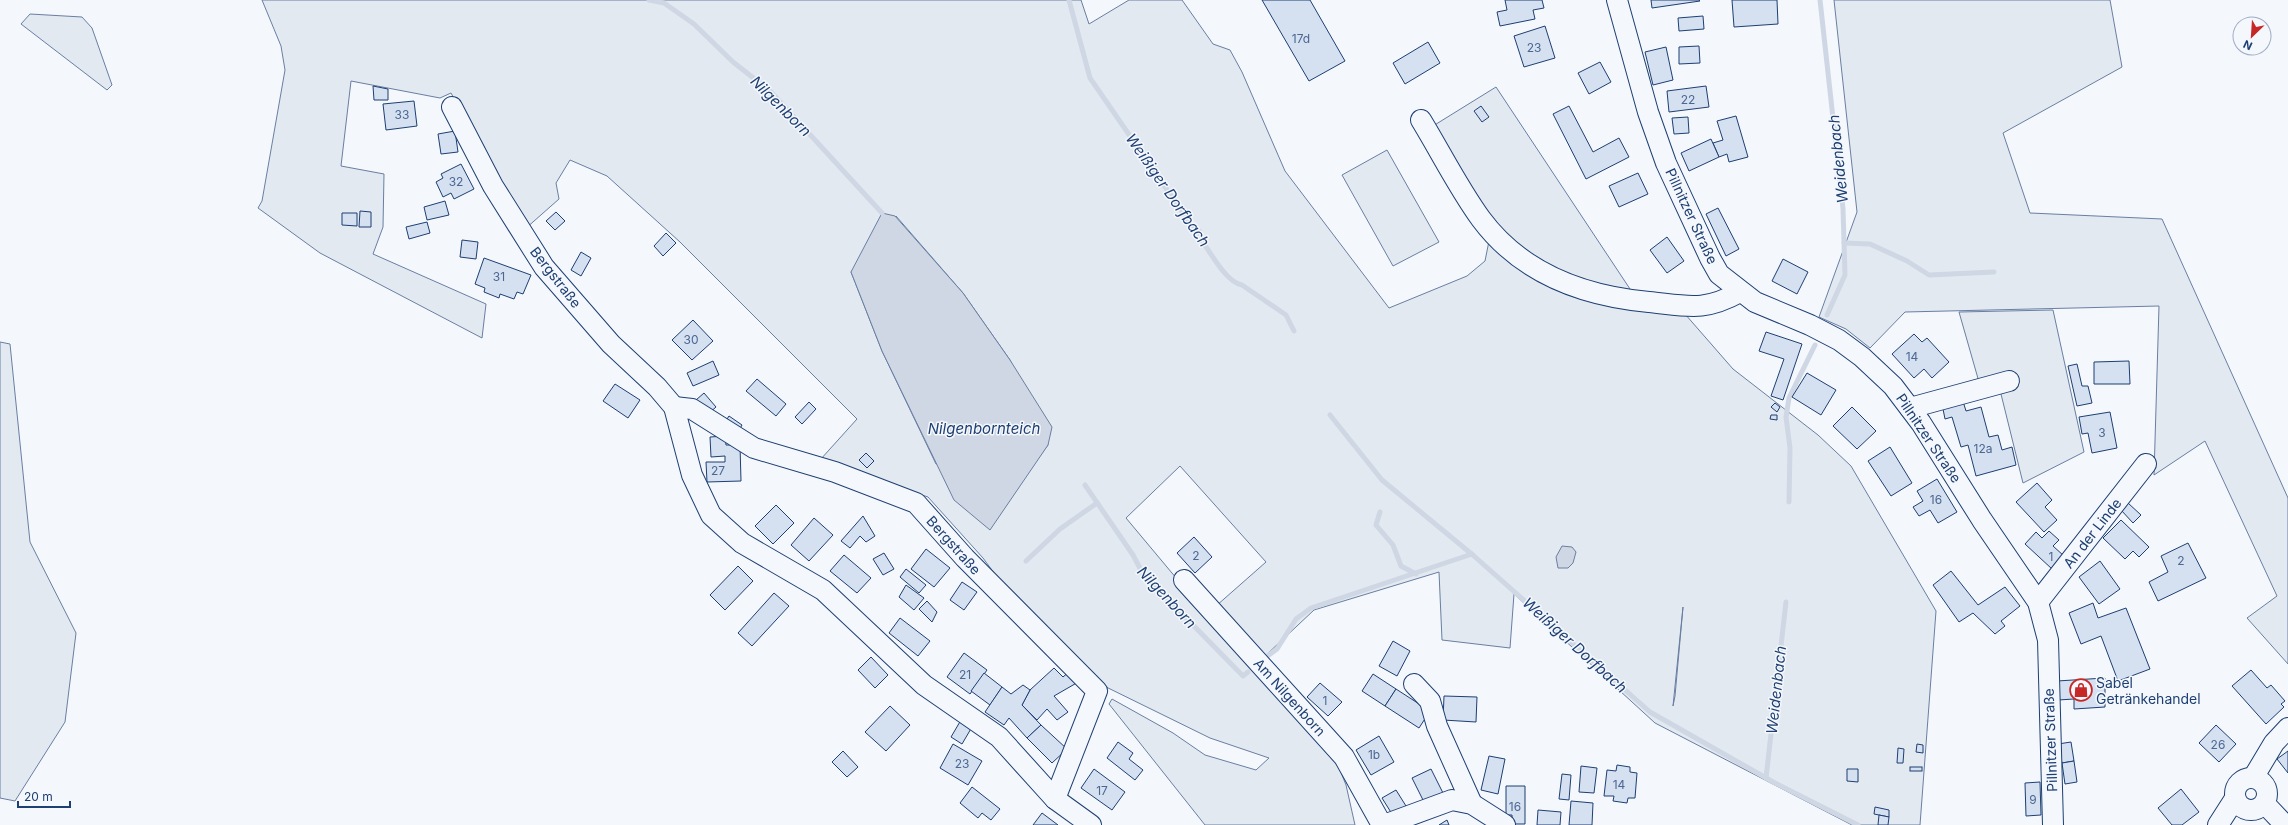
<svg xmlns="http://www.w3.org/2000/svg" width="2288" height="825" font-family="Inter,sans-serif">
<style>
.green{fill:#e3e9f0;stroke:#687fa3;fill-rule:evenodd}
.water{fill:#cfd7e4;stroke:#687fa3}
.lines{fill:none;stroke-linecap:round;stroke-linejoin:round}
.stream{stroke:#cfd7e4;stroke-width:5}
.building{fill:#d5e0f0;stroke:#1d3f73}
.minor-casing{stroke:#1d3f73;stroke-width:22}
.minor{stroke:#f4f7fb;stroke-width:20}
.labels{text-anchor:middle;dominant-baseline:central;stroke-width:3;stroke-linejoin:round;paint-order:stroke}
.number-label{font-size:12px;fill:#4b6792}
.street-label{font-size:14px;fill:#1d3f73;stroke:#f4f7fb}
.poi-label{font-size:14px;fill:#1d3f73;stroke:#f4f7fb;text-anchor:start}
.water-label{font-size:15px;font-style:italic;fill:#1d3f73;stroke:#f4f7fb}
</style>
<rect width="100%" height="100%" fill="#f4f7fb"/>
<g class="green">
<path d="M262 0H1081L1089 24 1129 0H1182L1213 44 1230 50 1242 72 1285 171 1389 308 1467 276 1485 261 1489 241 1513 262 1685 314 1733 369 1818 435 1851 466 1936 611 1920 825H1852L1655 723 1514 594 1510 648 1442 640 1439 572 1314 610 1264 657 1216 606 1266 562 1180 466 1126 518 1182 585 1334 755 1346 785 1355 825H1205L1109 704 1112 699 1173 733 1205 755 1256 770 1269 758 1210 738 1100 684 1003 585 983 558 928 497 820 460 857 419 680 242 607 176 570 160 556 183 559 199 525 229 451 93 440 98 351 81 341 166 384 174 383 227 373 254 486 304 482 338 320 253 258 208 262 201 285 70 281 46ZM896 216 963 293 1010 360 1048 445 1032 466 936 464 882 351 851 272ZM1683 607 1675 696 1673 706Z"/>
<path d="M1834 0H2110L2122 67 2003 133 2030 213 2162 219 2288 498V664L2247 618 2277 596 2205 441 2154 475 2159 306 1905 312 1870 348 1846 329 1819 317 1857 212Z"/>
<path d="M30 14 82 17 92 28 112 85 107 90 21 24Z"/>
<path d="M1496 87 1632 292 1589 284 1555 272 1518 248 1487 217 1433 126Z"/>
<path d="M1387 150 1439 242 1393 266 1342 175Z"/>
<path d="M2053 310 2084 452 2023 483 2000 390 1979 382 1959 312Z"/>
<path d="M0 342 10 344 30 542 76 633 65 722 15 801 0 798Z"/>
</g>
<g class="water">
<path d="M882 213 895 216 963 293 1010 360 1052 427 1048 445 990 530 954 500 882 351 851 272Z"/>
<path d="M1562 546 1572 547 1576 552 1573 563 1568 568H1558L1556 557Z"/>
</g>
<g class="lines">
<g class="stream">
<path d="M649 0 664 3 694 24 733 62 770 91 882 213"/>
<path d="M1069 0 1090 78 1192 226C1198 229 1202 232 1201 239 1210 252 1226 282 1242 285L1286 315 1294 331"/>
<path d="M1820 0 1843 209 1845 275 1827 315"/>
<path d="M1844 243 1870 244 1907 261 1929 275 1994 272"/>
<path d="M1330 415 1382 480 1474 556 1650 712 1775 783 1858 825"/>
<path d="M1085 485 1133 555 1143 574 1243 676 1248 672"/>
<path d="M1789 502 1790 448 1786 417 1789 398 1815 345"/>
<path d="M1380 512 1376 525 1393 545 1401 566 1416 574"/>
<path d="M1026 561 1060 529 1097 503"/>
<path d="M1266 657 1277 649 1296 619 1311 608 1472 554"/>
<path d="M1766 778 1786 602"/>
</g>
</g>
<g class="building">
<path d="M1262 0H1310L1345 61 1309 81Z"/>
<path d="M1505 0H1542L1544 8 1533 10 1535 19 1500 26 1497 12 1507 10Z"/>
<path d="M1651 0H1699L1700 1 1652 8Z"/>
<path d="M1732 0H1777L1778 24 1734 27Z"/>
<path d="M1703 16 1704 29 1679 31 1678 18Z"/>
<path d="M1545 26 1555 58 1524 67 1514 36Z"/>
<path d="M1428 42 1440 63 1405 84 1393 63Z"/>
<path d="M1699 46 1700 63 1679 64V47Z"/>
<path d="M1666 47 1673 80 1653 85 1645 52Z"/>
<path d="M1600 62 1611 82 1589 94 1578 73Z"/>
<path d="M373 86 388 89V100H374Z"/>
<path d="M1706 86 1709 107 1669 112 1667 91Z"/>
<path d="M414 101 417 126 386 130 383 104Z"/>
<path d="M1481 106 1489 117 1482 122 1474 111Z"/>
<path d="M1569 106 1593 152 1619 138 1629 157 1586 179 1553 114Z"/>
<path d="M1736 116 1748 157 1729 162 1727 154 1719 157 1713 143 1723 140 1717 121Z"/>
<path d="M1688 117 1689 133 1674 134 1672 118Z"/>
<path d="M455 131 458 152 441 154 438 134Z"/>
<path d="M1711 139 1719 157 1689 171 1681 153Z"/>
<path d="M461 164 474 189 454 199 451 193 443 197 436 182 443 178 441 174Z"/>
<path d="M1638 173 1648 194 1619 207 1609 186Z"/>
<path d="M445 201 449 215 427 220 424 207Z"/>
<path d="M1718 208 1739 249 1726 256 1706 214Z"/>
<path d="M360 211 371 212V227H359Z"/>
<path d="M556 212 565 221 555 230 546 221Z"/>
<path d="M342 213H357V226L342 225Z"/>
<path d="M427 222 430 233 409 239 406 227Z"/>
<path d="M666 233 676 243 663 256 654 246Z"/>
<path d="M1667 237 1684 261 1667 273 1650 250Z"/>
<path d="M462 240 478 242 476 259 460 257Z"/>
<path d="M581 252 591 258 581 276 571 270Z"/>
<path d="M484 258 531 275 523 294 517 292 514 299 500 294 499 298 484 292 485 288 475 284Z"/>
<path d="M1783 259 1808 272 1797 294 1772 281Z"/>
<path d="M693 320 713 341 692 360 672 340Z"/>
<path d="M1766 332 1802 344 1783 400 1771 396 1784 359 1759 351Z"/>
<path d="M1914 334 1922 342 1927 338 1949 362 1932 378 1924 369 1914 378 1892 354Z"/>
<path d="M713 361 719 375 693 386 687 373Z"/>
<path d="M2129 361 2130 384H2094V362Z"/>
<path d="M2077 364 2082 386H2088L2092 403 2077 406 2068 366Z"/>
<path d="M1807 373 1836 390 1821 415 1792 397Z"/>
<path d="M757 379 786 404 776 416 746 391Z"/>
<path d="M615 384 640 400 628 418 603 401Z"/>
<path d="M704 393 716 407 708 414 696 400Z"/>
<path d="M1962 398 1966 411 1981 407 1989 437 1998 435 2002 450 2012 447 2016 465 1976 476 1968 445 1961 447 1952 417 1945 419 1942 404Z"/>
<path d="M809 402 816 409 802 424 795 417Z"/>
<path d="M1775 403 1780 407 1777 412 1771 407Z"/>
<path d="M1852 407 1876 431 1857 449 1833 426Z"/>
<path d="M2110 412 2117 448 2092 453 2088 433 2082 434 2079 417Z"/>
<path d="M1771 415H1777V420L1770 419Z"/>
<path d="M729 416 742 425 737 434 723 425Z"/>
<path d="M725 436 726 445H740L741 481 707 482 706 462H725V456L711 457 710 437Z"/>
<path d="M1890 447 1912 483 1891 496 1868 461Z"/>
<path d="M866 453 874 461 867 468 859 460Z"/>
<path d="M1937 479 1957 512 1938 523 1930 510 1919 516 1913 507 1923 501 1917 491Z"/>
<path d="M2037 483 2052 500 2045 507 2057 520 2044 532 2016 502Z"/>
<path d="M2128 503 2141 515 2133 523 2121 510Z"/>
<path d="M776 505 794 523 773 544 755 526Z"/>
<path d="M863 516 875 536 866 542 860 536 850 548 841 541Z"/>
<path d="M814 518 833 535 809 561 791 545Z"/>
<path d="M2121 520 2149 547 2139 557 2133 551 2125 559 2103 538Z"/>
<path d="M2049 531 2059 540 2053 546 2064 556 2052 569 2025 544 2036 532 2042 538Z"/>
<path d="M1194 537 1212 557 1195 573 1177 553Z"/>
<path d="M2188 543 2206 578 2158 601 2149 582 2168 572 2161 556Z"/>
<path d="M926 549 950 568 934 587 911 569Z"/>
<path d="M884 553 894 569 883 575 873 559Z"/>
<path d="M844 555 871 578 857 593 830 571Z"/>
<path d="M2100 561 2120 589 2099 604 2079 577Z"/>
<path d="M738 566 753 581 725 610 710 595Z"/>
<path d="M906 569 926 585 919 593 900 577Z"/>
<path d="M1951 571 1978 605 2005 587 2020 606 2001 621 2005 626 1995 634 1973 613 1959 622 1933 585Z"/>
<path d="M962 582 977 592 964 610 950 600Z"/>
<path d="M906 585 924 598 914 610 899 597Z"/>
<path d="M774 593 789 606 752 646 738 633Z"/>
<path d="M927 601 937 612 932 622 919 609Z"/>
<path d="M2093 603 2098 618 2126 608 2150 669 2118 681 2101 636 2081 644 2069 613Z"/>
<path d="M900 618 930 641 918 656 889 633Z"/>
<path d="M1393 641 1410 651 1397 676 1379 666Z"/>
<path d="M964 653 987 670 970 694 947 677Z"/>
<path d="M871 657 888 675 875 688 858 670Z"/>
<path d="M1054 668 1063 677 1070 671 1080 681 1054 696 1068 712 1057 720 1047 709 1037 720 1022 705 1030 690Z"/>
<path d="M2251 670 2267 688 2271 685 2285 701 2281 704 2284 707 2266 724 2232 686Z"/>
<path d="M984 673 1002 687 990 705 971 691Z"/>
<path d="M1373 674 1396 689 1385 706 1362 691Z"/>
<path d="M2105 678V707L2074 709V699L2058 700 2057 681Z"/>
<path d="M1320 683 1342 702 1328 716 1307 697Z"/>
<path d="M1023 685 1030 690 1022 705 1041 725 1027 738 1009 718 1004 725 985 712 1002 687 1011 694Z"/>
<path d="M1396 689 1430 711 1419 728 1385 706Z"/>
<path d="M1444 696 1477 697 1476 722 1443 720Z"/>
<path d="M890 706 910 725 886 751 865 732Z"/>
<path d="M961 720 972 727 962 744 951 737Z"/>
<path d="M1041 725 1067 749 1052 763 1027 738Z"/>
<path d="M2216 725 2236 744 2219 762 2199 743Z"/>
<path d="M1379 736 1394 762 1371 775 1356 750Z"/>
<path d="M1118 742 1133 753 1129 759 1143 770 1135 780 1107 758Z"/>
<path d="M2071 742 2074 761 2062 763 2058 744Z"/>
<path d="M953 744 982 761 968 785 940 768Z"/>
<path d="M1917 744 1923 745V753L1916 752Z"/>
<path d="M1898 748 1904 749 1903 763H1897Z"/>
<path d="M843 751 858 767 847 777 832 762Z"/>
<path d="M2288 751V773L2277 759Z"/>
<path d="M1489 756 1505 759 1498 794 1481 790Z"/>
<path d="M2074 761 2077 782 2065 784 2062 763Z"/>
<path d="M1617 765 1630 767V772L1637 773 1635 798H1628L1627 803 1613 801 1614 796H1604L1607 770 1616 771Z"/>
<path d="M1581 766 1597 768 1594 793 1579 792Z"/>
<rect x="1910" y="767" width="12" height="4"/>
<path d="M1094 769 1125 792 1112 810 1081 788Z"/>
<path d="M1431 769 1443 793 1424 802 1412 778Z"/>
<path d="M1847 769H1858V782L1847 781Z"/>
<path d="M1562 774 1571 775 1569 800 1559 799Z"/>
<path d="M2040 782 2041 815 2026 816 2025 783Z"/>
<path d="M1506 786H1525V824H1512V815H1506Z"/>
<path d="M972 787 1000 809 991 820 982 813 978 818 960 803Z"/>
<path d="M2181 789 2199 812 2182 825H2172L2158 808Z"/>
<path d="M1396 790 1406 806 1392 814 1382 798Z"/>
<path d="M1571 801 1593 803 1592 825H1569Z"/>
<path d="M1875 807 1889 810V817L1874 814Z"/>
<path d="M1538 810 1561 812 1560 825H1537Z"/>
<path d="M1042 813 1058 825H1033Z"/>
<path d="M1879 815 1889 817 1888 825H1878Z"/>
<path d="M1447 820 1449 825H1439Z"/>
</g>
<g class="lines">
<g class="minor-casing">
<g id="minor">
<path d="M1617 0 1648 112 1666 163 1710 258 1719 274 1755 302 1810 325 1839 340 1862 357 1893 386 1921 423 1982 520 2038 602 2048 640 2053 825"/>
<path d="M452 107 493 186 544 267 611 344 657 387 674 407 692 475 711 515 742 543 823 590 924 685 999 737 1055 799 1091 825"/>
<path d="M1421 120C1440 151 1459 189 1481 219 1522 274 1583 296 1649 302 1688 306 1704 312 1740 292"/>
<path d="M674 407 692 409 754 448 835 472 916 503 965 558 1097 691 1055 799"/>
<path d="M1910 408 2009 381"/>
<path d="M1184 580 1344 757 1382 825"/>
<path d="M2038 602 2146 464"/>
<path d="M1414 684 1430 701 1437 726 1472 804"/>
<circle cx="2251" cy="794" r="16"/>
<path d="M2253 778 2274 743 2288 728"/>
<path d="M2265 804 2285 825"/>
<path d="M1384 825 1452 800 1472 804 1505 825"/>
<path d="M2218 825 2234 800"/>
</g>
</g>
<use href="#minor" class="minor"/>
</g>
<defs>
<g id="shop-ring" transform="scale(1.15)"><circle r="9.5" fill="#f4f7fb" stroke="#c62828" stroke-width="1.5"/><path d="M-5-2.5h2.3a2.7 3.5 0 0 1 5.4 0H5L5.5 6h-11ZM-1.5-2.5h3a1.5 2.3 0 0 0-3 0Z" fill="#c62828"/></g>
</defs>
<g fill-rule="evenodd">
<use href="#shop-ring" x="2081" y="690"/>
</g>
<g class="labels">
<g class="number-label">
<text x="1301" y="38">17d</text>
<text x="1534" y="47">23</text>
<text x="1688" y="99">22</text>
<text x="402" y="114">33</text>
<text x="456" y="181">32</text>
<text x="499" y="276">31</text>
<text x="691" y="339">30</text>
<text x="1912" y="356">14</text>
<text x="2102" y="432">3</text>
<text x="1983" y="448">12a</text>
<text x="718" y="470">27</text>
<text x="1936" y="499">16</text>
<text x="1196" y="555">2</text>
<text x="2051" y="556">1</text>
<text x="2181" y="560">2</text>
<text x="965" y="674">21</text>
<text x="1325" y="700">1</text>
<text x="2218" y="744">26</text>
<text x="1374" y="754">1b</text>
<text x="962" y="763">23</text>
<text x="1619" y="784">14</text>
<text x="1102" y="790">17</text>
<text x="2033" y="799">9</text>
<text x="1515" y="806">16</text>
</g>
<g class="street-label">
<text transform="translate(1692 216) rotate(65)">Pillnitzer Straße</text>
<text transform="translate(556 277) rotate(52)">Bergstraße</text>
<text transform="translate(1929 438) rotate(56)">Pillnitzer Straße</text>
<text transform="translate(2092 533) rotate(-52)">An der Linde</text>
<text transform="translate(954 545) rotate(48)">Bergstraße</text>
<text transform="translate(1290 697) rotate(48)">Am Nilgenborn</text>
<text transform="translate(2050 740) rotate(-92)">Pillnitzer Straße</text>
</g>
<g class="poi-label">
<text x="2096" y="682">Sabel<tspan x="2096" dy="16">Getränkehandel</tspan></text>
</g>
<g class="water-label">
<text transform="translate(781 106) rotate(45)">Nilgenborn</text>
<text transform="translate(1838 159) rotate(-96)">Weidenbach</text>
<text transform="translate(1168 190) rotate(55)">Weißiger Dorfbach</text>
<text x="984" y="428">Nilgenbornteich</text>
<text transform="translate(1167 597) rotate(47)">Nilgenborn</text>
<text transform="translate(1575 645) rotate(42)">Weißiger Dorfbach</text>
<text transform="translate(1776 690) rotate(-84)">Weidenbach</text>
</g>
</g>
<g transform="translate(2252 36) rotate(205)"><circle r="19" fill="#f4f7fb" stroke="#9eadc5"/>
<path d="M0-3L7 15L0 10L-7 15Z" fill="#c62828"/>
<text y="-6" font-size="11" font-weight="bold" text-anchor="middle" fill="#1d3f73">N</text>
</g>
<path d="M18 801v6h52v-6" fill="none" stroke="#1d3f73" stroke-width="2"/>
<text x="24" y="801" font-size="12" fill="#1d3f73" stroke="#f4f7fb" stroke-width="3" paint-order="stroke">20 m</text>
</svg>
